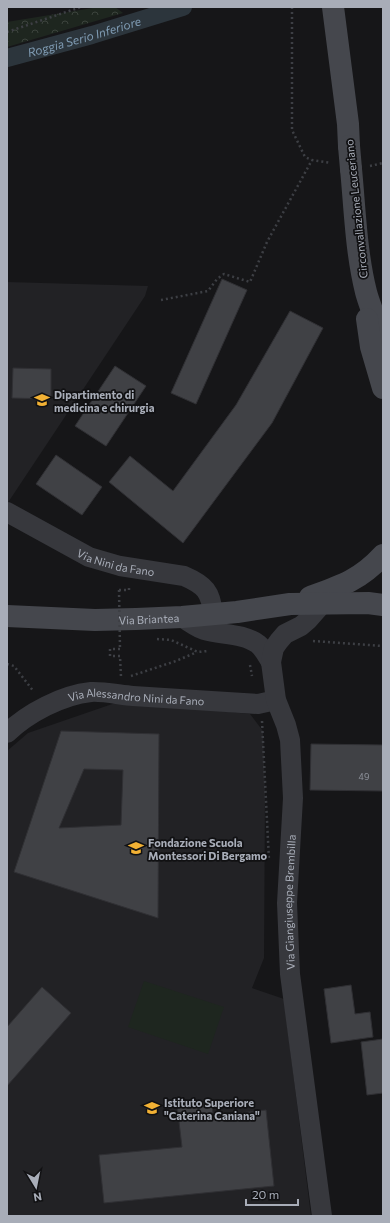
<svg xmlns="http://www.w3.org/2000/svg" width="390" height="1223" font-family="Commissioner,sans-serif">
<style>
.built{fill:#222225}
.forest{fill:url(#forest-crowns)}
.pitch{fill:#1e261f}
.lines{fill:none;stroke-linecap:round;stroke-linejoin:round}
.canal{stroke:#2c353c;stroke-width:18}
.building{fill:#404145;stroke:#303034;fill-rule:evenodd}
.path{stroke:#3d3f44;stroke-width:2.5;stroke-dasharray:2 3;stroke-linecap:butt}
.minor{stroke:#37383d;stroke-width:20}
.secondary{stroke:#45474d;stroke-width:22}
.path-bridge{stroke:#3d3f44;stroke-width:2.5;stroke-dasharray:2 3;stroke-linecap:butt}
.secondary-bridge{stroke:#45474d;stroke-width:22}
.labels{text-anchor:middle;dominant-baseline:central;stroke-width:3.5;stroke-linejoin:round;paint-order:stroke}
.number-label{font-size:9px;fill:#8e929b}
.street-label{font-size:11px;fill:#a8adb8;stroke:#111113}
.poi-label{font-size:11px;font-weight:bold;fill:#a8adb8;stroke:#111113;text-anchor:start}
.water-label{font-size:12px;font-style:italic;fill:#7f9bb3;stroke:#111113}
</style>
<defs>
<pattern id="forest-crowns" width="20" height="18" patternUnits="userSpaceOnUse"><rect width="20" height="18" fill="#1e261f"/><path d="M2 6a3 3 0 1 1 6 0M12 15a3 3 0 1 1 6 0" fill="none" stroke="#3c433d"/></pattern>
</defs>
<rect width="100%" height="100%" fill="#161618"/>
<g class="built">
<path d="M7 282 148 286 145 296 7 504Z"/>
<path d="M121 701 250 714 263 731 265 792 264 958 252 988 284 999 311 1216H7V751L28 733Z"/>
</g>
<path class="forest" d="M99 7H115L123 13 7 47V22Z"/>
<path class="pitch" d="M144 981 224 1007 208 1054 128 1027Z"/>
<g class="lines">
<path class="canal" id="s1" d="M7 58 92 35 183 7"/>
</g>
<g class="building">
<path d="M222 279 247 290 196 404 171 393Z"/>
<path d="M290 311 323 328 272 423 183 543 109 482 130 456 173 491 236 405Z"/>
<path d="M115 366 146 386 106 446 75 426Z"/>
<path d="M13 368 51 369V399L12 398Z"/>
<path d="M56 455 102 487 82 515 36 484Z"/>
<path d="M61 731 159 734 158 918 14 872ZM84 769 123 770 121 825 59 828Z"/>
<path d="M311 744 383 745V791L310 790Z"/>
<path d="M351 985 355 1014 370 1012 373 1037 331 1043 324 989Z"/>
<path d="M42 987 71 1013 7 1086V1027Z"/>
<path d="M383 1039V1093L367 1095 361 1042Z"/>
<path d="M212 1102 213 1116 266 1110 274 1186 104 1203 99 1155 182 1147 177 1105Z"/>
</g>
<g class="lines">
<g class="path">
<path d="M292 7V130L305 157 312 160 331 163"/>
<path d="M7 32 81 7"/>
<path d="M370 166 383 163"/>
<path d="M161 300 208 291 217 279 224 274 250 282 267 242 312 160"/>
<path d="M119 590H129V585"/>
<path d="M157 639 171 640 198 652 208 651"/>
<path d="M313 641 383 646"/>
<path d="M120 649H110V656H120L121 677"/>
<path d="M7 664 14 666 34 692"/>
<path d="M250 665 252 676"/>
<path d="M131 676 176 661 197 652"/>
<path d="M262 721 269 860"/>
</g>
<g class="minor">
<path id="s2" d="M7 512 89 557 120 566 184 576C205 585 211 592 213 614"/>
<path d="M182 617C189 622 196 627 204 630 221 635 243 633 258 644 264 649 267 656 271 662"/>
<path id="s3" d="M7 733C28 713 62 695 91 692 101 691 121 695 133 696 175 699 216 701 258 704L276 700"/>
<path id="s4" d="M322 1216 290 974 287 903 293 798 290 740 286 725 276 700 271 662 274 648 279 641 285 634 301 626 308 620 323 603"/>
</g>
<g class="secondary">
<path d="M333 7 348 124 349 146"/>
<path d="M351 169C355 210 356 252 366 292 370 307 377 323 383 338"/>
<path d="M367 319 371 347 383 388"/>
<path d="M310 597C341 586 360 580 383 555"/>
<path id="s5" d="M7 616 95 620 136 619 182 617 237 612 290 604 368 603 383 605"/>
</g>
<path class="path-bridge" d="M119 590 120 649"/>
<path class="secondary-bridge" d="M349 146 351 169"/>
</g>
<defs>
<g id="university-bare" transform="scale(1.2)"><path d="M0-5L7-2L0 1L-7-2ZM-4 1L0 2.5L4 1V4Q0 6-4 4Z" fill="#f2b134" stroke="#111113" stroke-width="2.5" paint-order="stroke"/></g>
<g id="school-bare" transform="scale(1.2)"><path d="M0-5L7-2L0 1L-7-2ZM-4 1L0 2.5L4 1V4Q0 6-4 4Z" fill="#f2b134" stroke="#111113" stroke-width="2.5" paint-order="stroke"/></g>
</defs>
<g fill-rule="evenodd">
<use href="#university-bare" x="42" y="400"/>
<use href="#school-bare" x="136" y="848"/>
<use href="#school-bare" x="152" y="1108"/>
</g>
<g class="labels">
<g class="number-label">
<text x="364" y="776">49</text>
</g>
<g class="street-label">
<text transform="translate(356 209) rotate(-96)">Circonvallazione Leuceriano</text>
<text stroke="none"><textPath href="#s2" startOffset="121">Via Nini da Fano</textPath></text>
<text stroke="none"><textPath href="#s5" startOffset="142">Via Briantea</textPath></text>
<text stroke="none"><textPath href="#s3" startOffset="140">Via Alessandro Nini da Fano</textPath></text>
<text stroke="none"><textPath href="#s4" startOffset="316">Via Giangiuseppe Brembilla</textPath></text>
</g>
<g class="poi-label">
<text x="54" y="394">Dipartimento di<tspan x="54" dy="13">medicina e chirurgia</tspan></text>
<text x="148" y="842">Fondazione Scuola<tspan x="148" dy="13">Montessori Di Bergamo</tspan></text>
<text x="164" y="1102">Istituto Superiore<tspan x="164" dy="13">"Caterina Caniana"</tspan></text>
</g>
<g class="water-label">
<text stroke="none"><textPath href="#s1" startOffset="80">Roggia Serio Inferiore</textPath></text>
</g>
</g>
<rect width="390" height="1223" fill="none" stroke="#a8adb8" stroke-width="16"/>
<g transform="translate(36 1187) rotate(170)" stroke="#111113" stroke-width="3" paint-order="stroke">
<path d="M0-3L7 15L0 10L-7 15Z" fill="#a8adb8"/>
<text y="-6" font-size="11" font-weight="bold" text-anchor="middle" fill="#a8adb8">N</text>
</g>
<path d="M246 1199v6h52v-6" fill="none" stroke="#a8adb8" stroke-width="2"/>
<text x="252" y="1199" font-size="12" fill="#a8adb8" stroke="#111113" stroke-width="3" paint-order="stroke">20 m</text>
</svg>
